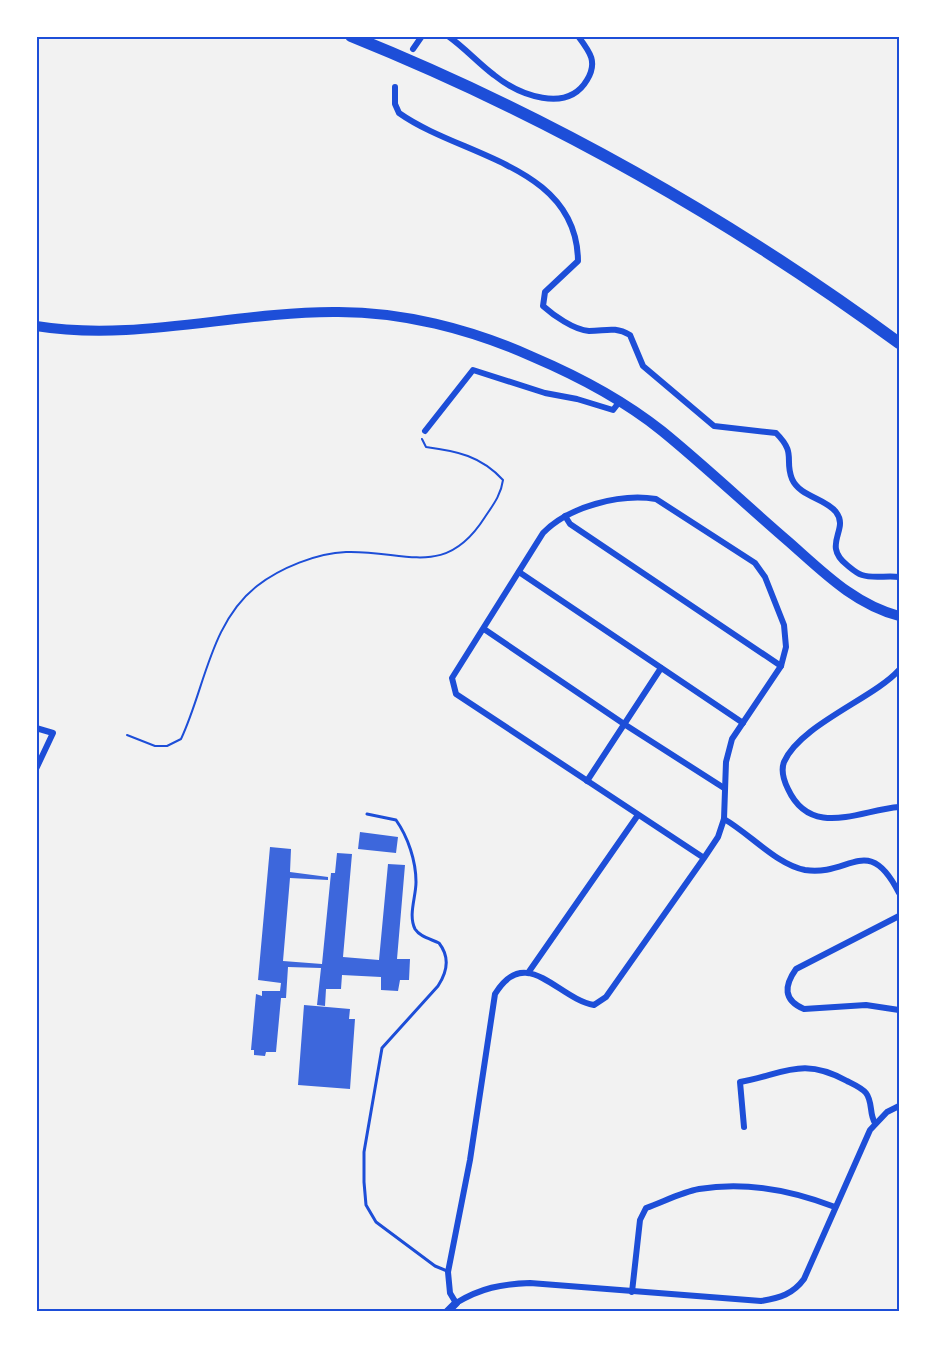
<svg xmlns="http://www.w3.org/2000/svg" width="935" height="1348" font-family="Ubuntu,sans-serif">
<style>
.building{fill:#3d67dc}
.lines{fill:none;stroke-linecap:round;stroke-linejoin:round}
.path{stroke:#1d4ed8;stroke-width:2}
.service{stroke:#1d4ed8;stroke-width:3}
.minor{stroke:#1d4ed8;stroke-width:6}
.tertiary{stroke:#1d4ed8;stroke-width:8}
.primary{stroke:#1d4ed8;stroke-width:10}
.motorway{stroke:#1d4ed8;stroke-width:12}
.neatline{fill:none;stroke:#1d4ed8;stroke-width:2}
</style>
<rect width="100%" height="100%" fill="#f2f2f2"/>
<g class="building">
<path d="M360 832 398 837 396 853 358 849Z"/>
<path d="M270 847 291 849 290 872 328 877V880L290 878 283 961 322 964 331 873H335L337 853 352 854 343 957 379 960 388 864 405 865 397 959H410L409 980H400L398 991 381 990V977L342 975 341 989H326L325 1006 317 1005 321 968 288 967 286 998H281L276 1052H266L265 1056 254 1055V1050H251L256 994 262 996V991H280L281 983 258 980Z"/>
<path d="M304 1005 350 1009 349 1019H355L350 1089 298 1085Z"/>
</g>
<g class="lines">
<path class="path" d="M127 735 155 746H167L181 739C205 688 210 623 257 586 280 568 317 553 346 552 406 550 445 580 485 517 493 505 501 495 503 480 481 456 457 451 426 447L422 439"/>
<path class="service" d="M367 814 396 820C408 837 416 861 416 882 416 897 408 915 415 929 420 937 431 939 439 943 450 957 448 971 438 986L382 1048 364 1152V1182L366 1205 376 1222 435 1266 447 1271"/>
<g class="minor">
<path d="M448 36C465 48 478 63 494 75 519 95 567 114 587 80 598 62 590 52 578 36"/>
<path d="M514 36H517"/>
<path d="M413 49 422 36"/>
<path d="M395 87V104L399 113C461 157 577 165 578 261L545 292 543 306C553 315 574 330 589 331 606 331 614 326 630 335L643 366 714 426 776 433C797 454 784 459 792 479 800 497 825 498 836 512 850 530 821 544 847 565 852 569 856 573 862 575 874 579 887 575 899 577"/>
<path d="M425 431 473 370 545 393 577 399 613 410 620 401"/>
<path d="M565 516 570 524 781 666"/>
<path d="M519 572 743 723"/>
<path d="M484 629 624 724 724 788"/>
<path d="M899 670C874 698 800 725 784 762 781 770 784 781 788 789 811 839 860 810 899 807"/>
<path d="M36 728 53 733 36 769"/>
<path d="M587 781 661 668"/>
<path d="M724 819C749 833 777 865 805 870 850 877 868 832 899 893"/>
<path d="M704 858 456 694 452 678 543 533C568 507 620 493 656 499L755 563 765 577 784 625 786 647 781 666 732 739 726 762 724 819 718 837 704 858 606 997 594 1005C558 999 526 943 495 994L470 1160 448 1272 450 1293 456 1303C481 1288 501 1284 530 1283L761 1301C780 1298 793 1294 804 1279L870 1130 887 1112 899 1106"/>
<path d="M899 916 796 969C784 986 783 1000 804 1009L866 1005 899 1010"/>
<path d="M528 973 638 815"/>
<path d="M744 1127 740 1082C784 1074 802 1056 847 1081 853 1084 862 1088 866 1093 873 1102 869 1114 875 1123"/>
<path d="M632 1292 640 1220 646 1208C663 1202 682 1192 699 1189 746 1181 791 1190 835 1207"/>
</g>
<path class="tertiary" d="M447 1312 456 1303"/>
<path class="primary" d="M36 326C135 342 234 312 333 312 401 311 471 329 533 357 580 377 622 399 662 431 705 466 746 505 789 542 823 572 854 604 899 616"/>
<path class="motorway" d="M351 36C547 115 729 218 899 343"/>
</g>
<rect width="935" height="1348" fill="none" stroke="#ffffff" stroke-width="75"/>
<rect x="38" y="38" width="860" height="1272" class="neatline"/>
</svg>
